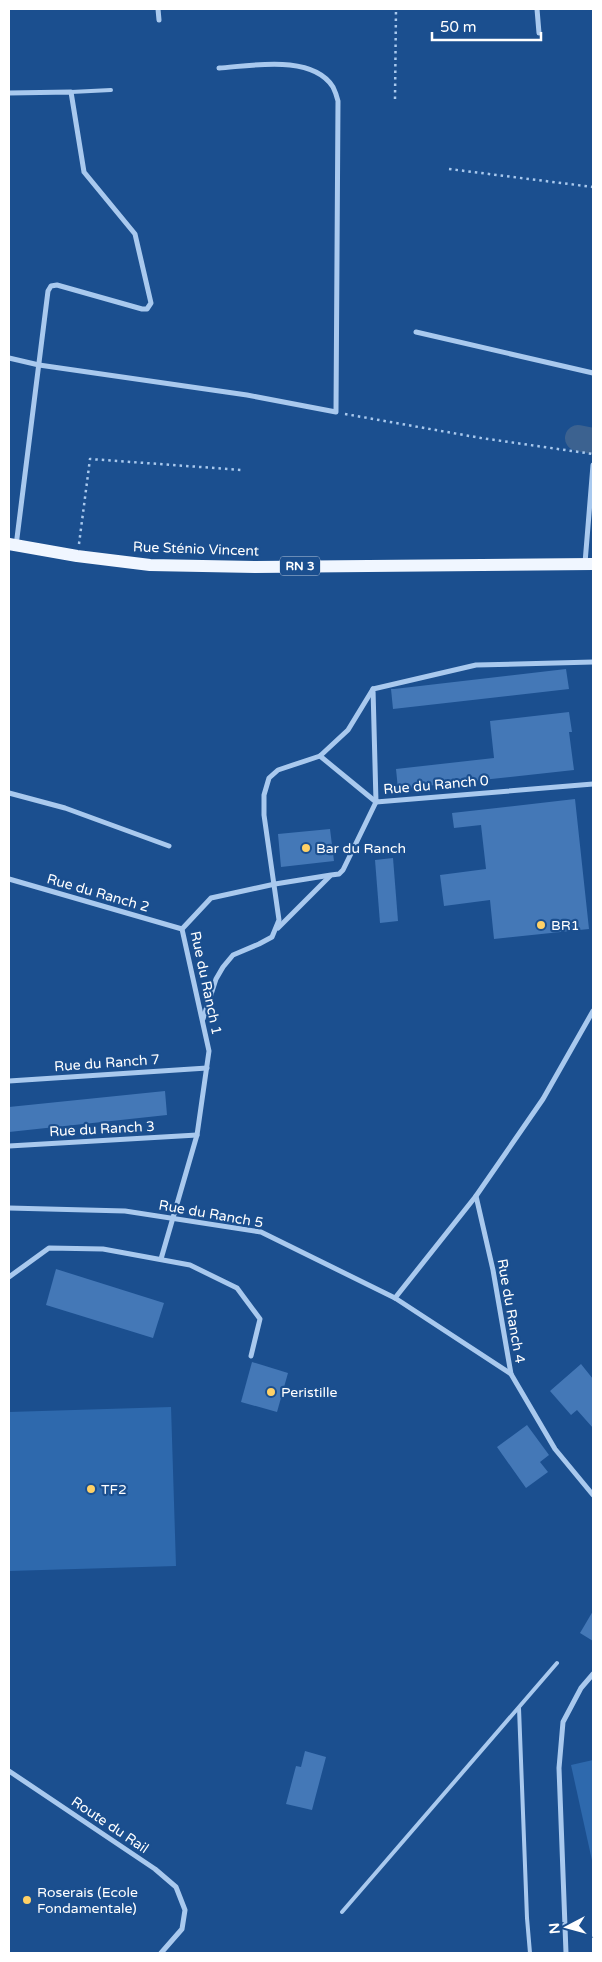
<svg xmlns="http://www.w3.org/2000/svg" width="602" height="1962" font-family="'Varela Round',sans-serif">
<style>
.green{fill:#2e69ad}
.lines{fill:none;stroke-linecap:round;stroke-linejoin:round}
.river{stroke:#3c6290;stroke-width:26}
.building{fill:#4478b7}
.path{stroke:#a9c9ee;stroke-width:2.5;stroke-dasharray:2.5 4;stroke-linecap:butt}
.lane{stroke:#a9c9ee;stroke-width:4}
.street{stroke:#a9c9ee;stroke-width:5}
.primary{stroke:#f0f6ff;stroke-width:12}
.poi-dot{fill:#ffd166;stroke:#1b4f8f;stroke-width:2}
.labels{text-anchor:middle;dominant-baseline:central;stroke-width:4.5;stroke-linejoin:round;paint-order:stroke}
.shield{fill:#1b4f8f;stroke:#bbcadd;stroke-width:1}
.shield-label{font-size:12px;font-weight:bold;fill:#fff}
.street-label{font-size:14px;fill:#fff;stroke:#1b4f8f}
.poi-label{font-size:14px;fill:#fff;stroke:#1b4f8f;text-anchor:start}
</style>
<rect width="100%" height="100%" fill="#1b4f8f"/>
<g class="green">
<path d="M171 1407 176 1566 9 1571V1412Z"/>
<path d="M593 1760V1865L571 1765Z"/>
</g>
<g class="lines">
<path class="river" d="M578 438 593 441"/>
</g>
<g class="building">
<path d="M566 669 569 689 393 709 391 689H394Z"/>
<path d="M569 712 572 732H569L574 770 398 789 396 769 494 758 490 721Z"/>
<path d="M575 799 589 929 494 939 490 900 444 906 440 875 486 869 481 825 454 828 452 813Z"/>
<path d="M330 829 334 861 281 867 278 834Z"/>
<path d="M393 858 398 921 380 923 375 860Z"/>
<path d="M165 1091 167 1115 9 1132V1107Z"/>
<path d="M56 1269 164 1303 153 1338 46 1305Z"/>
<path d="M252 1362 288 1373 277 1412 241 1402Z"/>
<path d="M581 1364 593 1379V1428L577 1410 571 1415 550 1391Z"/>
<path d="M527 1425 549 1455 540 1462 548 1472 526 1488 497 1447Z"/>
<path d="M593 1611V1641L580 1633Z"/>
<path d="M305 1751 326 1757 312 1810 286 1804 296 1766 301 1767Z"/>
</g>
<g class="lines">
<g class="path">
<path d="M395 99 396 9"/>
<path d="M449 169 593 187"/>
<path d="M345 414 481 438 593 454"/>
<path d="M79 544 90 459 242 470"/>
</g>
<g class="lane">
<path d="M71 92 111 90"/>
<path d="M519 1708 527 1918 530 1953"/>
<path d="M342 1912 557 1663"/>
</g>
<g class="street">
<path d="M158 9 159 20"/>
<path d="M537 9 539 33"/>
<path d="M9 93 71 92 84 172 135 234 151 303 147 309H142L57 285 51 286 48 291 16 546"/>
<path d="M416 332 593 373"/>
<path d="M9 358 39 365 247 395 336 412 338 101C337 97 335 91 333 87 312 54 251 66 219 68"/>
<path d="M585 563 593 465"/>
<path d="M593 662 476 665 373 689 376 802 593 784"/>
<path d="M9 793 65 808 169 846"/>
<path d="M9 879 182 929"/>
<path d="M278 928 330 876"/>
<path d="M203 1019 216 979 223 967 233 955 259 944 272 937 279 920 264 815V795L269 778 278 770 320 756 348 730 373 689"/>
<path d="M9 1081 207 1068"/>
<path d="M9 1146 197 1135"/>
<path d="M476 1196 493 1270 511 1374 555 1449 593 1495"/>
<path d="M9 1208 125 1211 261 1232 395 1298 511 1374"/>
<path d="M161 1259 197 1135 209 1051 182 929 211 898 275 884 331 875 339 874 343 870 376 802 320 756"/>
<path d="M9 1277 49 1248 103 1249 190 1265 237 1288 260 1319 251 1356"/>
<path d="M395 1298 476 1196 543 1099 593 1011"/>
<path d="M9 1771 155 1869 176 1887 185 1910 182 1929 161 1953"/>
<path d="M566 1953 559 1768 563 1722 581 1688 593 1674"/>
</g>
<path class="primary" d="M9 544 77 556 150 565 255 567 593 564"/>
</g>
<g class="poi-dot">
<circle cx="306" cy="848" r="5"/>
<circle cx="541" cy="925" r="5"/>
<circle cx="271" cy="1392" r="5"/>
<circle cx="91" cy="1489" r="5"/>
<circle cx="27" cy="1900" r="5"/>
</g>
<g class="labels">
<rect class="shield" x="280" y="556.5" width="40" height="19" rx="4"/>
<g class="shield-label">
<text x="300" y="566">RN 3</text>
</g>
<g class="street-label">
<text transform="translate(196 549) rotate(2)">Rue Sténio Vincent</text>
<text transform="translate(436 785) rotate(-5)">Rue du Ranch 0</text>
<text transform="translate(98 893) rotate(16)">Rue du Ranch 2</text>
<text transform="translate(206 983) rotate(78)">Rue du Ranch 1</text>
<text transform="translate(107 1063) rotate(-4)">Rue du Ranch 7</text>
<text transform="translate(102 1129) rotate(-3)">Rue du Ranch 3</text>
<text transform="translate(211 1214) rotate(10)">Rue du Ranch 5</text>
<text transform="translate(511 1311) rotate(80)">Rue du Ranch 4</text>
<text transform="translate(110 1825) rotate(34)">Route du Rail</text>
</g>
<g class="poi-label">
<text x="316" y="848">Bar du Ranch</text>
<text x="551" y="925">BR1</text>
<text x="281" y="1392">Peristille</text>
<text x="101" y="1489">TF2</text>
<text x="37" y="1892">Roserais (Ecole<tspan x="37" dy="16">Fondamentale)</tspan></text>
</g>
</g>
<rect width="602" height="1962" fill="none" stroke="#ffffff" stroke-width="20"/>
<g transform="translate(567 1927) rotate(264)" stroke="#1b4f8f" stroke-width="4" paint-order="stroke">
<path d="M0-4L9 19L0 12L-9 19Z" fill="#ffffff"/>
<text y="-8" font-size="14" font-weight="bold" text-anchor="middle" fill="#ffffff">N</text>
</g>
<path d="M432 32v8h109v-8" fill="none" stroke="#ffffff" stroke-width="2.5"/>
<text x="440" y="32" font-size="15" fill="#ffffff" stroke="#1b4f8f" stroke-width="4" paint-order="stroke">50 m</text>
</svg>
